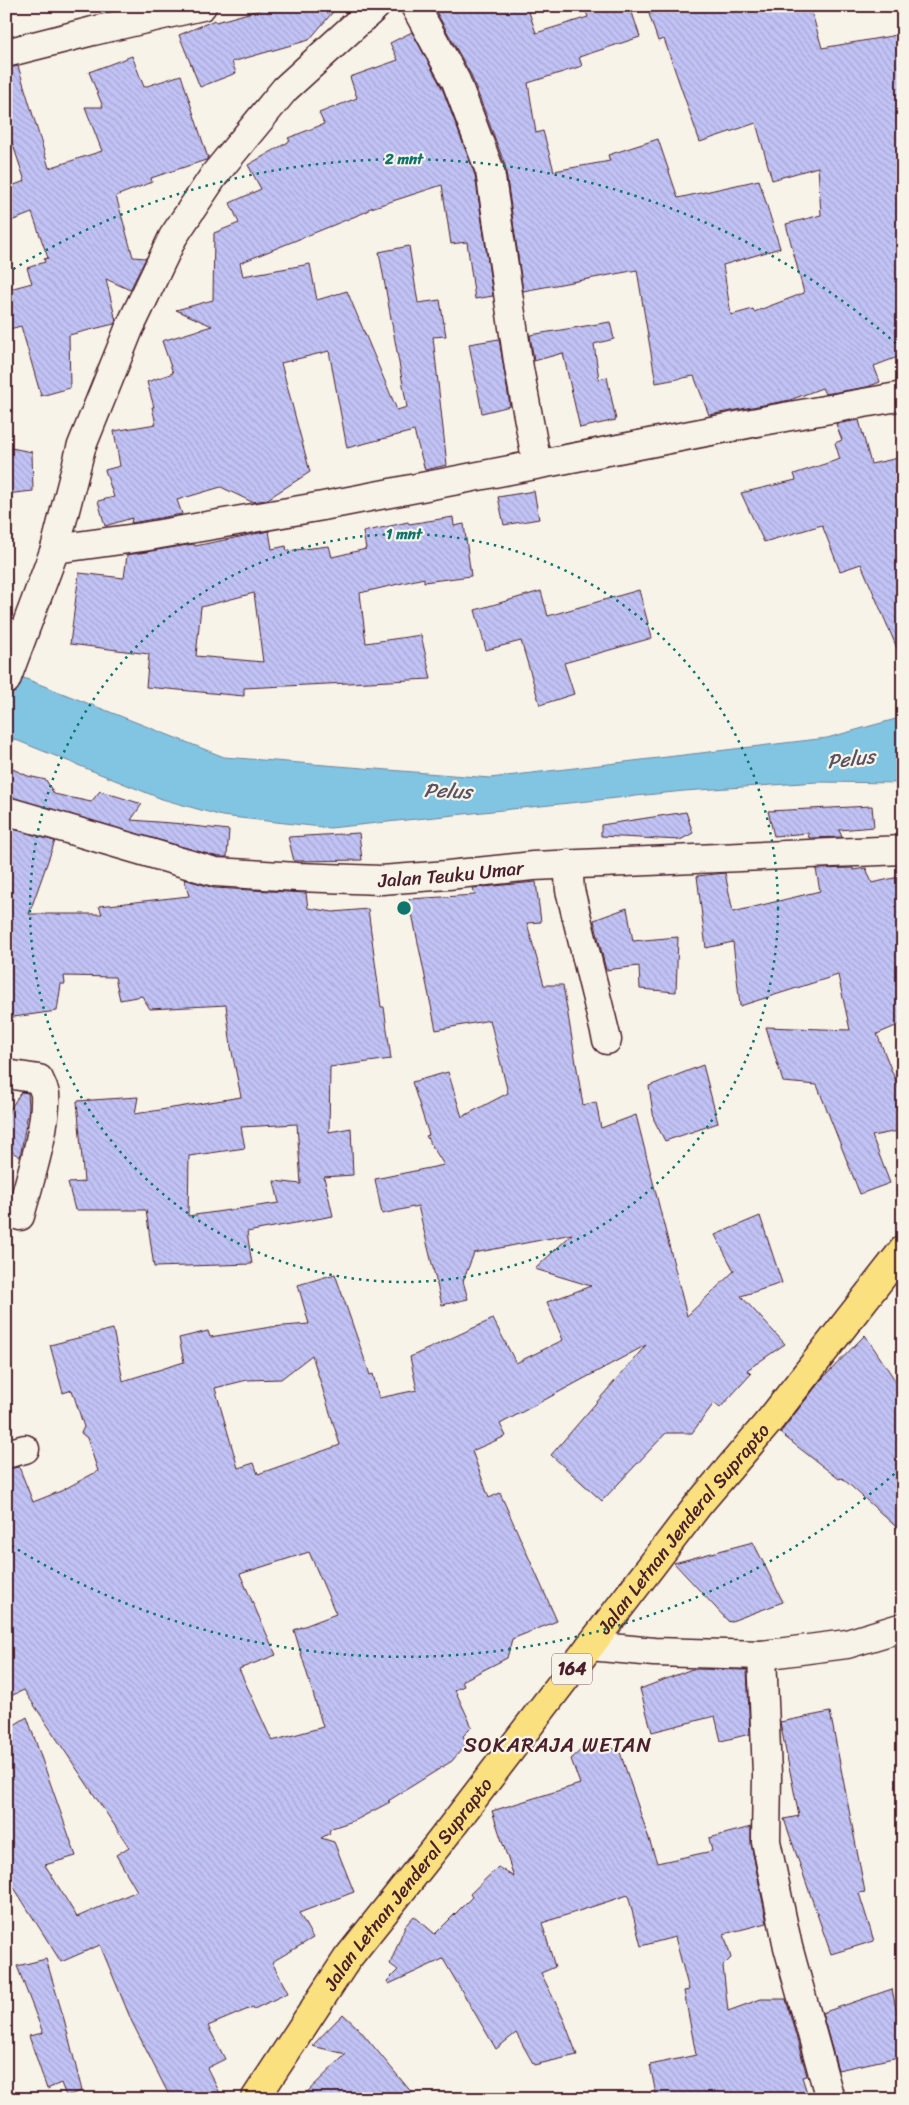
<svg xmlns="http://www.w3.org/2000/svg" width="909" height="2105" font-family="Sriracha,sans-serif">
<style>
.water{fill:#82c5e3;stroke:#6c8399}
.building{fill:url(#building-back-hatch);stroke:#4a1f2b;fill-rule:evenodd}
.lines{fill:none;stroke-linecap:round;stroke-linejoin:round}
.minor-casing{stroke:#4a1f2b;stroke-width:31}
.secondary-casing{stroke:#4a1f2b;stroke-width:31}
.primary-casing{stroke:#4a1f2b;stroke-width:31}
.minor{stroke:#f7f3e8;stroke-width:28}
.secondary{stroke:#f7f3e8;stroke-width:28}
.primary{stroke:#fbe080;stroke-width:28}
.ring{fill:none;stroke:#0f766e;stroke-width:2.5;stroke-dasharray:2.5 5}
.labels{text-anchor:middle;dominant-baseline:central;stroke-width:4.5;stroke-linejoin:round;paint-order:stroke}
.shield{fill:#f7f3e8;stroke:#7e5f64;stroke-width:1}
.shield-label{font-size:18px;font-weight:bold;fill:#4a1f2b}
.street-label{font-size:19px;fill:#4a1f2b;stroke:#f7f3e8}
.water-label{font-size:20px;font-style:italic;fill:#5b5162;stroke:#f7f3e8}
.quarter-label{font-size:21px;letter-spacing:1px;fill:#4a1f2b;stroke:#f7f3e8}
.centre{fill:#0f766e;stroke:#f7f3e8;stroke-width:2.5}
.ring-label{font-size:15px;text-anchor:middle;font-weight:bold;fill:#0f766e;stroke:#f7f3e8;stroke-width:4.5;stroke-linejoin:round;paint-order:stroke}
</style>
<defs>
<pattern id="building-back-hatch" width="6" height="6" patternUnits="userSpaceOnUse" patternTransform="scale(1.25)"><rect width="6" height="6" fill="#c1c3f5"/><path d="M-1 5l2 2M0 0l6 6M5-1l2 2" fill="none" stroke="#a7a7d2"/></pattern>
</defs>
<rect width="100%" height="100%" fill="#f7f3e8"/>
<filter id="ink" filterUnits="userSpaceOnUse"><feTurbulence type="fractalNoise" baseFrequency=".02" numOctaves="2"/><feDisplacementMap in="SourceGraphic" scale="10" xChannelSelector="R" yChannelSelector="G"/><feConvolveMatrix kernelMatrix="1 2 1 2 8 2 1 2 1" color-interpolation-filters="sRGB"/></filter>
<g filter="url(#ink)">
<path class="water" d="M6 671 224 757 490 778 827 738 903 717V783L817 782 684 791 330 828 222 816 162 799 6 736Z"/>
<g class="building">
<path d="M274 6H338L309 40 232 62 236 73 200 87 179 35 215 20 216 22Z"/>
<path d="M433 6H527L536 33 588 17 584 6H630L640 37 579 57 582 66 528 83 536 133 543 131 554 171 610 161 608 155 658 139 678 198 759 180 780 248 723 265 731 315 753 309 754 312 804 293 786 224 821 215 818 167 772 180 756 123 700 142 664 39 658 41 649 14 675 6H810L822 48 903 34V355L874 366 880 382 867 387 825 394 822 388 790 400 709 415 694 376 656 383 637 270 523 291 505 165 471 75Z"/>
<path d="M412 32 442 88 475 175 493 296 475 299 467 242 451 244 442 185 368 209V211L240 263 243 276 310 264 317 300 347 291 397 410 407 407 379 252 409 246 418 303 440 300 446 336 433 337 447 465 425 470 414 431 347 448 329 351 281 363 310 472 266 500 252 502 221 487 177 500 182 514 131 523 132 518 105 526 98 501 114 497 105 470 120 466 114 431 156 424 152 407H154L147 382 173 373 162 341 212 326 176 310 213 300 214 233 239 223 230 203 261 189 248 165 290 141 288 138 324 124 319 113 357 98 350 77 398 60 390 43Z"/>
<path d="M132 56 144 87 181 75 208 158 206 160 151 178 152 182 116 196 133 257 146 258 130 290 106 279 116 321 114 324 69 335 70 388 41 396 21 326 6 330V290L32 283 27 268 45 262 44 259 48 258 32 213 6 223V188L25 181 6 124V68L18 66 49 168 102 151 85 107H103L89 72Z"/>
<path d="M610 322 614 339 594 344 599 379 607 377 616 420 580 428 563 353 534 361 530 335Z"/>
<path d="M499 339 510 406 482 413 469 344Z"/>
<path d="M859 420 871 464 903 457V662L861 564 840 571 822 525 764 542 741 493 796 480 794 474 840 459 835 443 842 440 836 424Z"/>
<path d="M6 447 32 452 33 491 6 494Z"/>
<path d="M534 491 539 519 504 525 498 497Z"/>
<path d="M453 517 454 526 464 524 471 576 424 582V578L360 593 366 643 421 635 431 679 244 688V696L146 687 149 654 70 644 79 573 124 578 127 555 194 544 195 546 269 531 272 549 286 546 287 551 329 546 332 557 366 549 363 532 408 522 409 524ZM254 593 263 662 196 656 201 607Z"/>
<path d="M639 590 652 638 564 663 574 694 540 705 521 641 486 650 475 610 541 591 548 616Z"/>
<path d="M6 766 28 776 46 780 54 794 91 802 100 791 142 804 131 820 184 824V825L229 830 227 857H218L6 796Z"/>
<path d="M872 806 874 827 839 830 842 837 809 838 808 833 774 836 768 811Z"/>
<path d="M686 812 693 833 680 840 601 836V825Z"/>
<path d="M6 827 55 841 29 914H102L99 906 189 896 184 879 214 888 306 893 308 908 333 912 368 909 381 1007H384L391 1059 330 1067 329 1132 351 1128 353 1175 324 1177 333 1216 247 1232 252 1264 154 1267 146 1210H75L68 1183 84 1182 77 1101 138 1097 135 1114 241 1097 231 1047 226 1005 150 1009 142 996 120 1000 115 977 64 976 65 984H61L57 1011 6 1018ZM297 1124 301 1184 274 1181 279 1203 188 1216 189 1156 245 1148 241 1127Z"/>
<path d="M359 833 362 860 294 861 288 837Z"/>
<path d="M853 868V870L866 868 872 883 903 876V1023L877 1034 903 1099V1130L872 1136 890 1183 860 1194 817 1085 783 1082 766 1027 850 1030 838 975 740 1006 733 942 706 948 697 876 725 873 733 912 820 891 816 869Z"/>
<path d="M536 882 541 922 527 923 544 985H563L583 1105 596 1102 601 1128 636 1115 687 1316 734 1271 715 1235 760 1216 782 1283 741 1296 785 1344 747 1370 751 1374 720 1408 714 1403 692 1433H666L602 1501 551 1455 646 1345 500 1424 506 1436 472 1451 489 1498 500 1493 557 1621 512 1639 507 1658 462 1681 464 1686 455 1690 472 1727 463 1736 467 1743 452 1761 388 1801 390 1802 356 1820 332 1828 329 1831 330 1833 321 1838 334 1842 354 1892 299 1913 313 1938 272 1962 288 1993 254 2009 253 2007 208 2026 225 2059 207 2068 223 2099H171L132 2022 100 1945 61 1962 6 1875V1730L27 1717 76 1856 45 1865 77 1917 137 1891 116 1855 129 1847 24 1690 6 1698V1469L19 1467 33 1502 61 1491 98 1471 87 1438 81 1433 84 1427 72 1390 63 1393 50 1345 113 1329 123 1381 184 1362 179 1338 208 1331 210 1337 271 1327 309 1324 298 1285 335 1274 370 1375 373 1374 379 1398 417 1390 410 1357 493 1319 516 1363 563 1340 547 1302 591 1286 535 1269 572 1234 474 1253 463 1281 468 1299 442 1305 418 1206 382 1214 375 1179 444 1165 426 1136 429 1135 412 1082 448 1072 462 1117 508 1093 490 1020 436 1030 409 899 475 895 473 888ZM312 1355 340 1445 258 1474 254 1463 238 1468 215 1388 247 1380 281 1379ZM309 1552 336 1614 294 1630 323 1727 272 1741 239 1669 276 1655 240 1574Z"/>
<path d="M627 908 633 941 678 937 676 992 640 989 639 966 606 970 594 920Z"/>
<path d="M703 1065 718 1123 665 1141 654 1120 649 1086Z"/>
<path d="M21 1092 28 1093 29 1107 20 1157 6 1148V1116Z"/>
<path d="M865 1335 903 1392V1533L842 1478 839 1479 780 1433 821 1380Z"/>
<path d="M753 1542 783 1602 729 1622 674 1563Z"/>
<path d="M692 1669 747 1670 750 1734 721 1741 715 1716 652 1732 640 1689Z"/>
<path d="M830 1712 865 1892 859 1893 874 1941 831 1954 784 1819 799 1816 780 1722Z"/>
<path d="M593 1739 620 1752 657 1863 712 1851 709 1838 751 1827V1844L767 1923 724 1934 731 1958 723 1966 728 2011 761 1999H786L807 2076 802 2077 809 2099H657L650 2065 696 2055 684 1991 689 1990 675 1937 641 1946 628 1895 542 1923 555 1967 541 1973 564 2020 577 2055 534 2065 516 2033 496 2049 443 1959 389 1984 387 1981 398 1970 390 1964 405 1926 414 1916 435 1934 472 1897 470 1894 498 1867 514 1877 492 1811 580 1784 571 1759Z"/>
<path d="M46 1959 64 2019 82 2091 66 2096 61 2083 47 2089 29 2036 43 2033 17 1966Z"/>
<path d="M892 1989 903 2043V2056L838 2070 822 2013Z"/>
<path d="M343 2014 360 2030 417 2099H300L346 2054 312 2046Z"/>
</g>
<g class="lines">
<g class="minor-casing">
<g id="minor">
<path d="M415 6 456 81 490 171 519 368 537 464"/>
<path d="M6 53 93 31 202 6"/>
<path d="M55 549 143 537 323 506 768 420 903 396"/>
<path d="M6 680 55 549 81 448 129 329 173 237 215 174 285 89 376 6"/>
<path d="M568 864 570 890 607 1040"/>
<path d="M6 1074 39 1079C41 1084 44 1089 45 1094 47 1128 29 1182 20 1216"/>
<path d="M6 1454 25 1449"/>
<path d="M590 1646 654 1652 762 1655 847 1644 903 1627"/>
<path d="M762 1655 767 1774 766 1841 788 1947 830 2099"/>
</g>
</g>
<g class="secondary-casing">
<g id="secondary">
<path id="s1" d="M6 811 215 872 297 877 381 880 448 875 533 866 903 850"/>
</g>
</g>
<g class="primary-casing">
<g id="primary">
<path id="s2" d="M255 2099 347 1959 440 1842 698 1505 771 1419 903 1250"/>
</g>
</g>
<use href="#minor" class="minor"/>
<use href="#secondary" class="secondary"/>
<use href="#primary" class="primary"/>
</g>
</g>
<g class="ring">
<circle cx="404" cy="908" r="374"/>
<path d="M900 1469A749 749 0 0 1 7 1543M7 273A749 749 0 0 1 900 347"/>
</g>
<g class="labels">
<rect class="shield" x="552" y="1653.5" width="40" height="31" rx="4"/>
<g class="shield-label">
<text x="572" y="1669">164</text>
</g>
<g class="street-label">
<text stroke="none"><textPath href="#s1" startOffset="454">Jalan Teuku Umar</textPath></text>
<text stroke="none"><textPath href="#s2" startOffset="714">Jalan Letnan Jenderal Suprapto</textPath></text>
<text stroke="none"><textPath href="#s2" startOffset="264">Jalan Letnan Jenderal Suprapto</textPath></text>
</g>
<g class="water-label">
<text transform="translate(851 759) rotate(-7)">Pelus</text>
<text transform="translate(448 791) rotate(2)">Pelus</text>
</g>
<g class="quarter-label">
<text x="558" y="1745">SOKARAJA WETAN</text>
</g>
</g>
<circle cx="404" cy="908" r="8" class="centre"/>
<g class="ring-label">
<text x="404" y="164">2 mnt</text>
<text x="404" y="539">1 mnt</text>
</g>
<rect width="909" height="2105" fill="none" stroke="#f7f3e8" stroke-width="25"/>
<rect x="12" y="12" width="884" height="2080" fill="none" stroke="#4a1f2b" stroke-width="2" filter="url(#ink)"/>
</svg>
